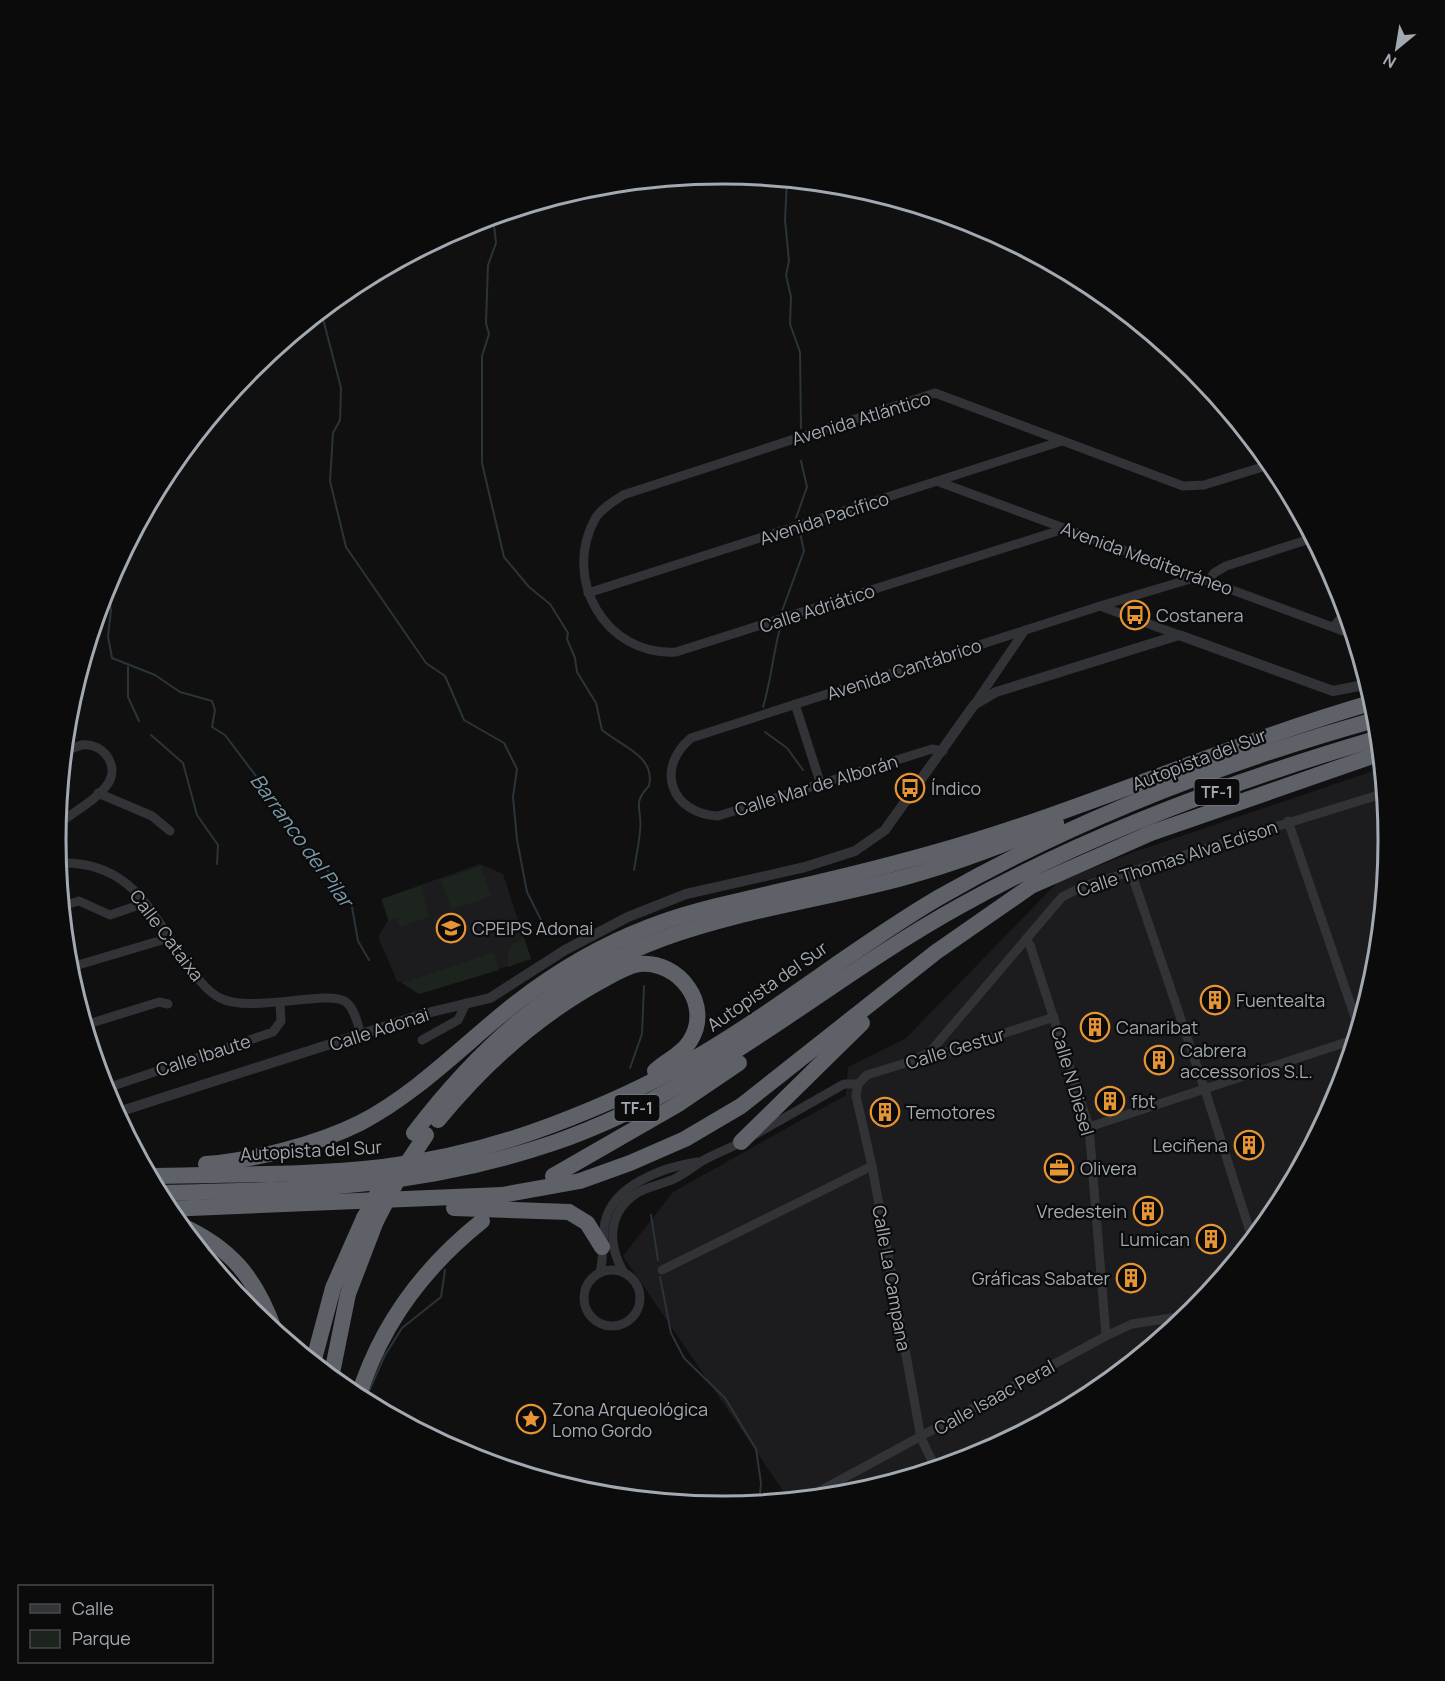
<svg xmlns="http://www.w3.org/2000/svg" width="1445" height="1681" font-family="Manrope,sans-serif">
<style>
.built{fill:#1c1c1e}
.green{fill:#1d241d}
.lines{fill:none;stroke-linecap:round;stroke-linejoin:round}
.stream{stroke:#2a3439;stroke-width:2}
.minor{stroke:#313336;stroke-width:9}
.tertiary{stroke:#313336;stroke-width:10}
.motorway{stroke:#5e6167;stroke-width:16}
.motorway-bridge{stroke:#5e6167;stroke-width:16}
.labels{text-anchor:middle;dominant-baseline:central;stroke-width:4.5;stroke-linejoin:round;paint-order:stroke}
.shield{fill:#0b0b0c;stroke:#757a80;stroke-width:1.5}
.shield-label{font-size:16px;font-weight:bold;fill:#a2a9b1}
.street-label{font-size:18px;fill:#a2a9b1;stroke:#0b0b0c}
.poi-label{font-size:18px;fill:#a2a9b1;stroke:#0b0b0c;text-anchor:start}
.water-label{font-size:20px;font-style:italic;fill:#7a9aab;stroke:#0b0b0c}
.rim{fill:none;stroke:#a2a9b1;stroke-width:3}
</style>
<rect width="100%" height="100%" fill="#101011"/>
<g class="built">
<path d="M1382 768 1389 840 1377 971 1339 1096 1277 1211 1194 1312 1093 1395 977 1457 852 1495 790 1501 623 1256 673 1192 846 1095 848 1067 905 1039 1058 882 1131 853Z"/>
<path d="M480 864 503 874 531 959 419 994 409 986 397 981 378 937 388 920 381 899Z"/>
</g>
<g class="green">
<path d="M481 866 491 896 452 910 441 880Z"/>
<path d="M421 886 429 917 400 927 397 918 389 921 382 899Z"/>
<path d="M524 938 531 959 508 967C506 951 510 945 524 938Z"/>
<path d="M494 952 499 970 419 994 402 983Z"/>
</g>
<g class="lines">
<g class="stream">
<path d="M787 180 785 220 789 261 786 275 791 297 790 324 800 352 801 428"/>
<path d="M493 216 496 243 488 265 486 323 489 334 482 356V463L504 557 529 587 550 604 568 633 567 639 575 658 577 672 596 703 602 730C621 746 656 756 649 786 631 804 643 809 640 831 639 844 636 857 634 870"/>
<path d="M321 311 341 388 340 420 333 433 330 481 346 547 426 663 445 676 464 720 504 743 517 769 513 797 517 840 527 892 548 934"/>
<path d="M796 518 807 487 801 461"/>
<path d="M107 584 111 610 108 636 112 658 155 675 180 692 212 701 215 710 212 727 225 735 274 800 297 841 326 868 352 907 358 941 369 960"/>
<path d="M782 611 804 551 800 533"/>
<path d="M128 667V697L139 721"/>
<path d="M763 707C771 681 773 654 780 628"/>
<path d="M765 732 787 748 803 770"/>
<path d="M151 735 183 763 197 815 218 845 217 864"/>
<path d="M630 1068 642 1034 644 986"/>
<path d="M651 1215 658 1260"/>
<path d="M660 1277 671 1333 684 1358 725 1398 756 1449 761 1483 759 1504"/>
<path d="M369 1391 385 1355 402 1328 441 1297 445 1270"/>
</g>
<g class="minor">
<path d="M939 482 1354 635"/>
<path d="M1067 528 676 652C605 656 562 579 595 519 600 509 615 501 623 495L935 393 1183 486 1204 485 1272 464"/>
<path d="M1209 581 1214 573 1226 566 1313 538"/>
<path d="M588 593 1059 442"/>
<path d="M1100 606 1179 635"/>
<path d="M1333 627 1341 618 1348 616"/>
<path d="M795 704 820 782"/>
<path d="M974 705 1025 630"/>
<path d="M943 751 932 749 718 816C672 814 654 769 691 738L1100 606 1197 577"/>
<path d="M98 793 152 816 170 831"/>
<path d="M1382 794 1386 808"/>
<path d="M1288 821 1359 1029"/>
<path d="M57 825C72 813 99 799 109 782 119 764 102 742 82 745 76 746 70 750 64 752"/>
<path d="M58 863C131 860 150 911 186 962 195 975 206 991 220 998 250 1014 328 989 346 1002 355 1009 358 1025 361 1035"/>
<path d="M1131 872 1205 1090 1253 1241"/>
<path d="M62 906 79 901 110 915 145 903"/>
<path d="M1026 939 1030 945 1089 1127 1106 1336"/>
<path d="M68 968 169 938"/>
<path d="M85 1025 159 1002 168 1004"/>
<path d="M422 1040 458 1020 466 1003"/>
<path d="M930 1052 1062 897 1084 886 1385 793"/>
<path d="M858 1084 856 1096 872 1166 921 1438 936 1469"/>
<path d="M858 1084 867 1075 909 1062 930 1052 941 1054 1054 1017"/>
<path d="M104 1089 273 1032 281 1021 280 1003"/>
<path d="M1089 1127 1356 1039"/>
<path d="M756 1134 844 1084H858"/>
<path d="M662 1270 872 1166"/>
<circle cx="612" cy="1298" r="28"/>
<path d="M600 1273C604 1256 602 1239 605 1222 613 1185 664 1167 697 1162"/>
<path d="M624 1273C607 1244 607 1211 639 1192 650 1186 663 1184 674 1179 684 1174 693 1167 702 1161 715 1154 730 1148 744 1141"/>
<path d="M805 1499 1106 1336 1132 1324 1191 1315"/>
</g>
<path class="tertiary" d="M115 1113 427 1013 490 998 565 950 628 917 686 894 805 867 855 851 885 830 974 705 996 692 1179 635 1333 691 1369 684"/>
<g class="motorway">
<path d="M438 1120C484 1064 537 1016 601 981 612 975 626 966 639 964 679 960 713 1005 690 1041 682 1055 666 1060 655 1071"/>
<path d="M414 1133C482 1044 557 977 664 938 741 910 824 899 902 878 955 864 1006 844 1056 823"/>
<path d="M741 1142 862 1023"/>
<path d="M206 1164C254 1160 316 1145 360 1123 418 1093 465 1043 516 1003 556 972 602 945 649 927 689 911 730 903 772 893 826 881 880 868 933 853 1083 811 1225 745 1374 702"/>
<path d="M149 1176C227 1174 306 1176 383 1167 440 1160 499 1145 552 1125 600 1107 647 1086 692 1060 777 1011 853 948 938 898 1074 820 1227 761 1378 719"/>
<path d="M553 1176 680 1103 739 1063"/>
<path d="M158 1193C299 1190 417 1189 553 1143 708 1090 819 984 960 906 1091 833 1235 780 1379 738"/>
<path d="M454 1208 569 1212 587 1223 602 1247"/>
<path d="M167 1209 502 1195 580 1181 630 1163 685 1139 741 1106 936 952 1031 886 1151 833 1381 753"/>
<path d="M178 1224C231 1247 256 1278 275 1332"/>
<path d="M313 1363 333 1288 364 1218"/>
<path d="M331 1378 348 1294 376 1221"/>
<path d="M358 1398C380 1326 423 1268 482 1221"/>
</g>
<g class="motorway-bridge">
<path d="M364 1218 392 1167"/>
<path d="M376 1221 402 1171 426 1135"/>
</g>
</g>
<defs>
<g id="bus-ring" transform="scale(1.5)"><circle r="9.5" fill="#0b0b0c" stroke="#e69434" stroke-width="1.5"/><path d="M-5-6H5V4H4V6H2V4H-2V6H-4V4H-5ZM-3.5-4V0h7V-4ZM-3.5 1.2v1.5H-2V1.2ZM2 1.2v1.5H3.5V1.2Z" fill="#e69434"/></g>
<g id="school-ring" transform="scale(1.5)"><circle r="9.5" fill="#0b0b0c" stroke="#e69434" stroke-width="1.5"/><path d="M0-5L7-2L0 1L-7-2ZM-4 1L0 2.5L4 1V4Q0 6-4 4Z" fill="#e69434"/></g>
<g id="building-ring" transform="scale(1.5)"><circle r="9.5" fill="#0b0b0c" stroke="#e69434" stroke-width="1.5"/><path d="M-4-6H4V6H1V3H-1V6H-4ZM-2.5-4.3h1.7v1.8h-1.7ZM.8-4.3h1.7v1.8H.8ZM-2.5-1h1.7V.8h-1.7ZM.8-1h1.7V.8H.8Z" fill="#e69434"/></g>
<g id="office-ring" transform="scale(1.5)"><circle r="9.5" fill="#0b0b0c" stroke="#e69434" stroke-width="1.5"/><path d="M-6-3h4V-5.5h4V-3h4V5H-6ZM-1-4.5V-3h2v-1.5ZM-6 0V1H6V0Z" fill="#e69434"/></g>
<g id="sight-ring" transform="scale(1.5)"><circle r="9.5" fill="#0b0b0c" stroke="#e69434" stroke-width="1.5"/><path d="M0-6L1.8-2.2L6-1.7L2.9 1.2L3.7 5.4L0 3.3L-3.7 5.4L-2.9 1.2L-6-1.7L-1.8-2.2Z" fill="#e69434"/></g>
</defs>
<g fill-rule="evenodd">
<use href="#bus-ring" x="1135" y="615"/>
<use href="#bus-ring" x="910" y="788"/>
<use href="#school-ring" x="451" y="928"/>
<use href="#building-ring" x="1215" y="1000"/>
<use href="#building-ring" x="1095" y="1027"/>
<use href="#building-ring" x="1159" y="1060"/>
<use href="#building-ring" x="1110" y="1101"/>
<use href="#building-ring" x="885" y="1112"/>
<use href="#building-ring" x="1249" y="1145"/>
<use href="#office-ring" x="1059" y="1168"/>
<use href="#building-ring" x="1148" y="1211"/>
<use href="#building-ring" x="1211" y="1239"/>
<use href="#building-ring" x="1131" y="1278"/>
<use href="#sight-ring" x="531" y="1419"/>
</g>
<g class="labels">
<g class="shield">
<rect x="1194.5" y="779" width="45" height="26" rx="4.5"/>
<rect x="614.5" y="1095" width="45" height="26" rx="4.5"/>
</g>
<g class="shield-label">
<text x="1217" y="792">TF-1</text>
<text x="637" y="1108">TF-1</text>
</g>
<g class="street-label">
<text transform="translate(861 418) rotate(-17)">Avenida Atlántico</text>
<text transform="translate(824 518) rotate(-18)">Avenida Pacífico</text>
<text transform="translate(1147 558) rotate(20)">Avenida Mediterráneo</text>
<text transform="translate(817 608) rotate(-18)">Calle Adriático</text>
<text transform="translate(904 669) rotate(-18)">Avenida Cantábrico</text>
<text transform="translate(1199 759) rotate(-21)">Autopista del Sur</text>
<text transform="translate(816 785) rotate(-17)">Calle Mar de Alborán</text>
<text transform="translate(1177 858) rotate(-18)">Calle Thomas Alva Edison</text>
<text transform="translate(167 935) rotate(53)">Calle Cataixa</text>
<text transform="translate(767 986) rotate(-35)">Autopista del Sur</text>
<text transform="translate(379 1029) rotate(-18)">Calle Adonai</text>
<text transform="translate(955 1048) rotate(-17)">Calle Gestur</text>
<text transform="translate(203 1055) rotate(-18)">Calle Ibaute</text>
<text transform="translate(1073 1081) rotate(74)">Calle N Diesel</text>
<text transform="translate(311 1150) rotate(-3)">Autopista del Sur</text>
<text transform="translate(892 1278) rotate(80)">Calle La Campana</text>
<text transform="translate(994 1397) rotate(-29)">Calle Isaac Peral</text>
</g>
<g class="poi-label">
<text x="1156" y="615">Costanera</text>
<text x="931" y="788">Índico</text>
<text x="472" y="928">CPEIPS Adonai</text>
<text x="1236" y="1000">Fuentealta</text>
<text x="1116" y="1027">Canaribat</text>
<text x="1180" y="1050">Cabrera<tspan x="1180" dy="21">accessorios S.L.</tspan></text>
<text x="1131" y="1101">fbt</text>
<text x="906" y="1112">Temotores</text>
<text x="1228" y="1145" text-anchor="end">Leciñena</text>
<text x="1080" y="1168">Olivera</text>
<text x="1127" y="1211" text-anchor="end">Vredestein</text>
<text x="1190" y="1239" text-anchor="end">Lumican</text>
<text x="1110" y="1278" text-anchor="end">Gráficas Sabater</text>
<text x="552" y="1409">Zona Arqueológica<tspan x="552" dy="21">Lomo Gordo</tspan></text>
</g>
<g class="water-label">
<text transform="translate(302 840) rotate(54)">Barranco del Pilar</text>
</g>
</g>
<path d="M0 0H1445V1681H0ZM66 840a656 656 0 1 1 1312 0a656 656 0 1 1-1312 0Z" fill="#0b0b0c" fill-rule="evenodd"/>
<path class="rim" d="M66 840a656 656 0 1 1 1312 0a656 656 0 1 1-1312 0Z"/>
<rect x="18" y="1585" width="195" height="78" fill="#0b0b0c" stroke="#474a4e" stroke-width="1.5"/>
<rect x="30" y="1604" width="30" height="9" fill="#313336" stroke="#474a4e" stroke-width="1.5"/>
<text x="72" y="1615" font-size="18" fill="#a2a9b1">Calle</text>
<rect x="30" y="1630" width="30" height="18" fill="#1d241d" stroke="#474a4e" stroke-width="1.5"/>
<text x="72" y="1645" font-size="18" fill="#a2a9b1">Parque</text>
<g transform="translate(1397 48) rotate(210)" stroke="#0b0b0c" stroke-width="4.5" paint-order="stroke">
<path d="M0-4.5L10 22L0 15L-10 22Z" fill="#a2a9b1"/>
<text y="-9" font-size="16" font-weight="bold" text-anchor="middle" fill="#a2a9b1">N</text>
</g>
</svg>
